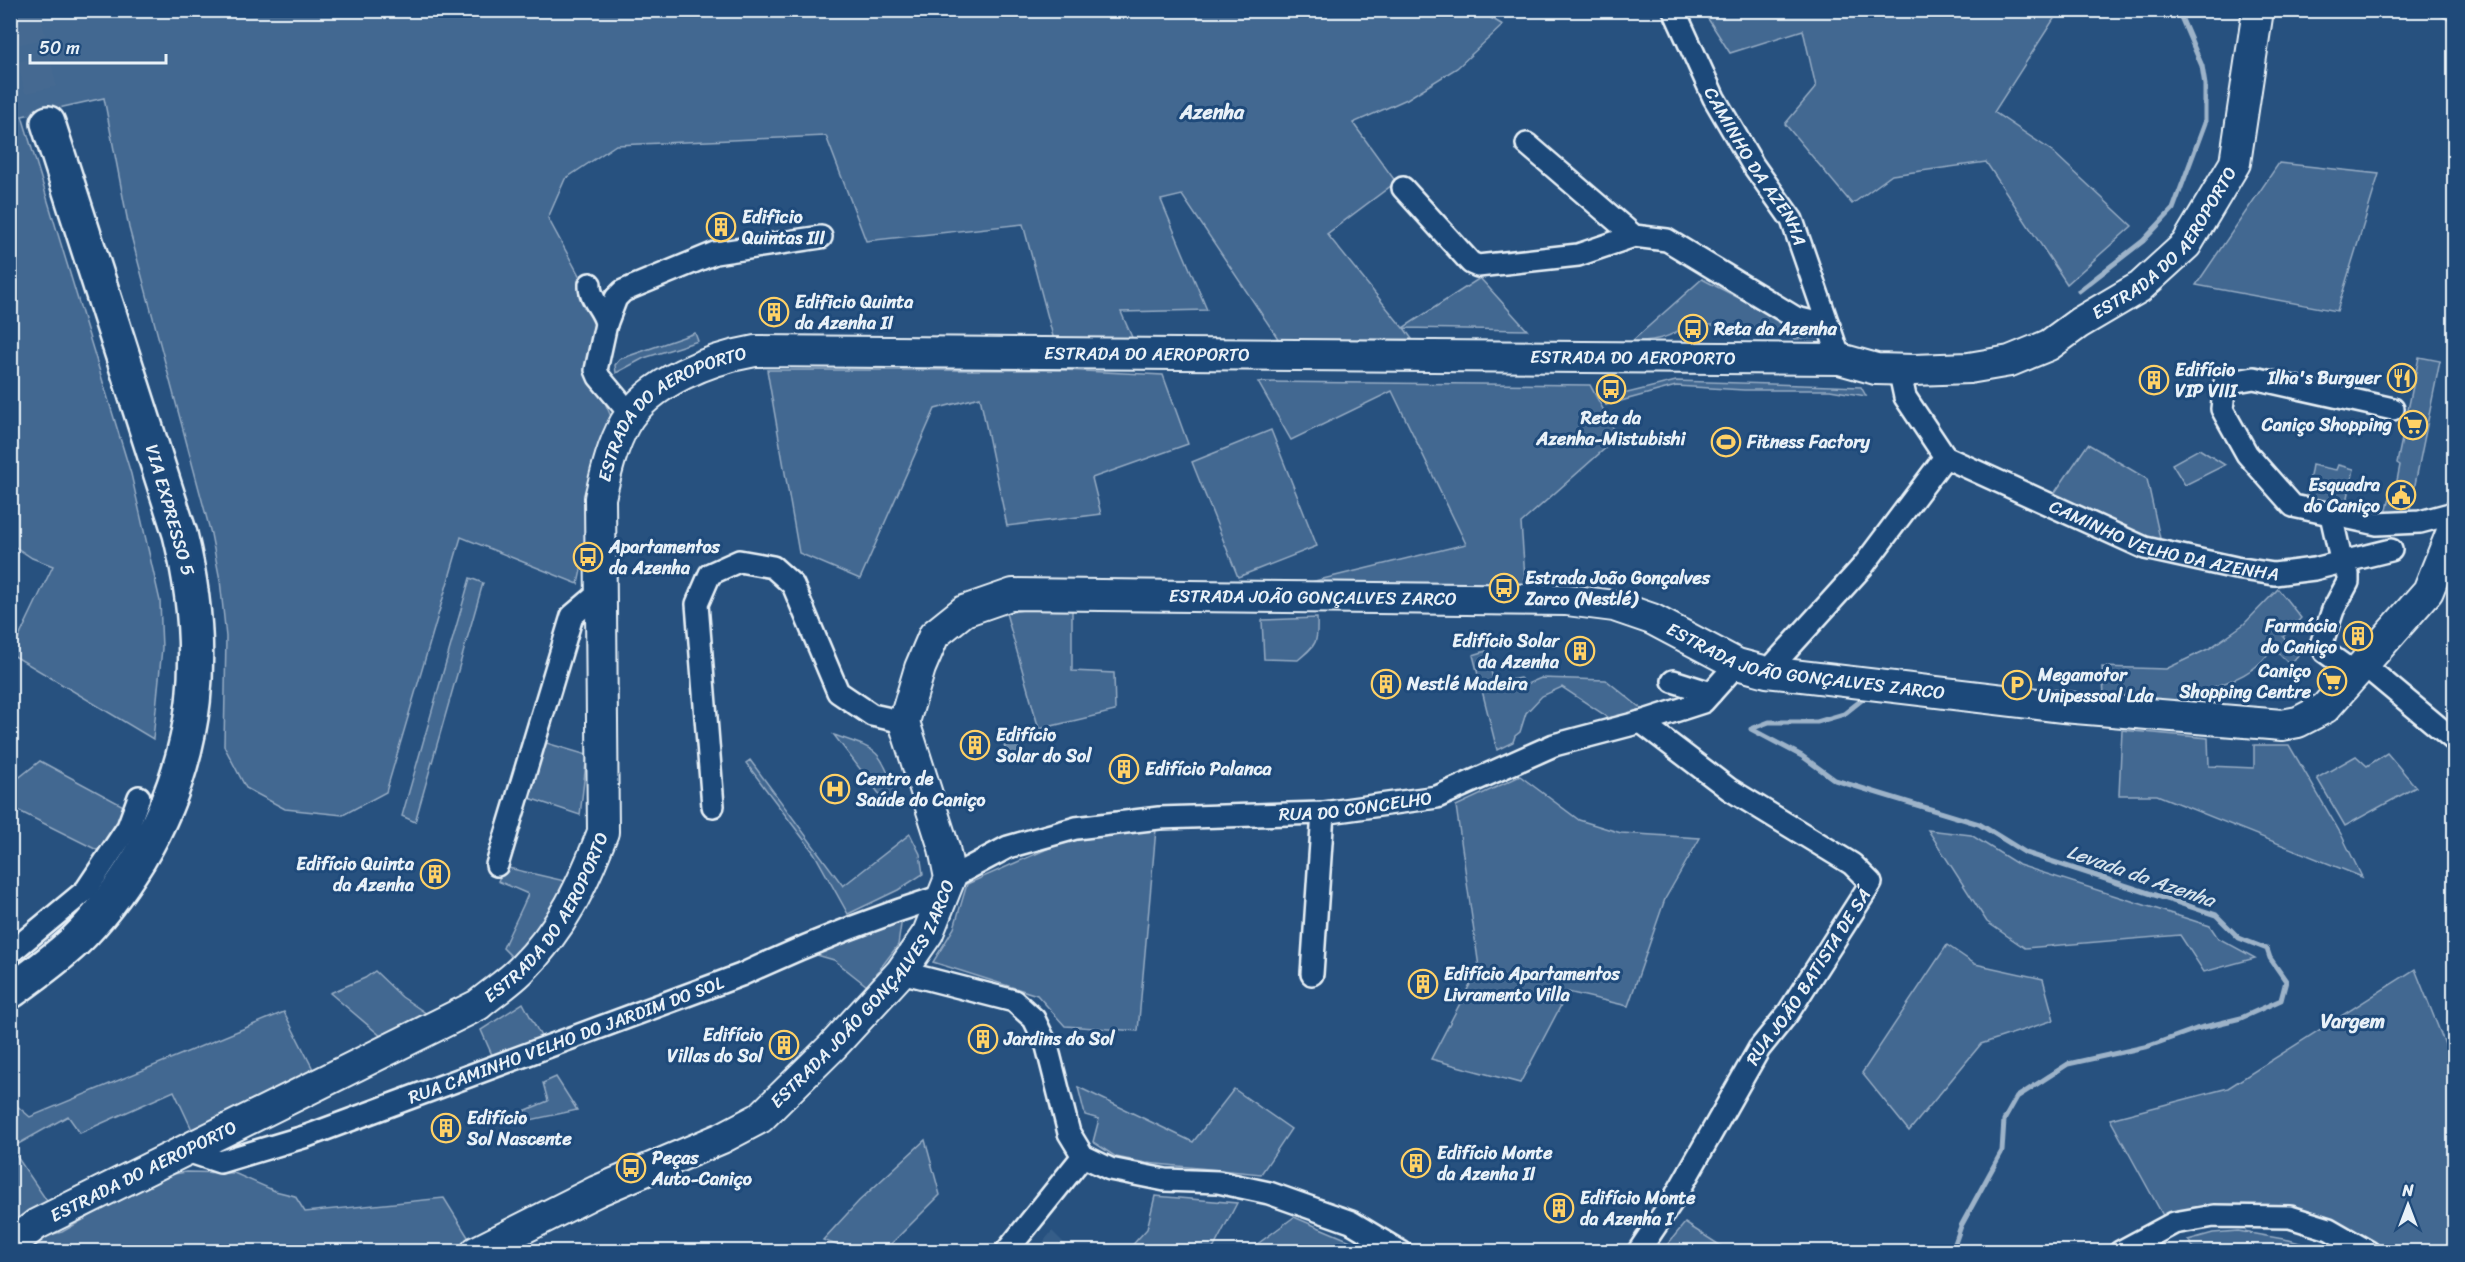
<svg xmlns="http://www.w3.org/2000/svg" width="2465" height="1262" font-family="Sriracha,sans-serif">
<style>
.built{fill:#355d88}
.green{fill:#436891;stroke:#96acc4;stroke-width:1.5}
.water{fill:#6b8aaa;stroke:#9db3c9;stroke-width:1.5}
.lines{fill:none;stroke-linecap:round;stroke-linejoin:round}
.stream{stroke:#9db3c9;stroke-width:5}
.primary-tunnel{stroke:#446991;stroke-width:33;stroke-dasharray:33 16;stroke-linecap:butt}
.street-casing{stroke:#e8f1f8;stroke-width:26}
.secondary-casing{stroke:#e8f1f8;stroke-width:34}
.primary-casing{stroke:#e8f1f8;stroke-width:38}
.street{stroke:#1f4a7a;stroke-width:21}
.secondary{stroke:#1f4a7a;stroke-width:30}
.primary{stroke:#1f4a7a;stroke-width:33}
.labels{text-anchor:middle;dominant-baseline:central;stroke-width:6;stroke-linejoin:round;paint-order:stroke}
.street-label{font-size:18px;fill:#e8f1f8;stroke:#1f4a7a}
.poi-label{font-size:18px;font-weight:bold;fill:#e8f1f8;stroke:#1f4a7a;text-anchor:start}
.neighbourhood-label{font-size:20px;font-weight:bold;fill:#e8f1f8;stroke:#1f4a7a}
.water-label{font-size:20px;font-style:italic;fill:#d5e2ec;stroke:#1f4a7a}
</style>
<rect width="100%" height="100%" fill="#27517f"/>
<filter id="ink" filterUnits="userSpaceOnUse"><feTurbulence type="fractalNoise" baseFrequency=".0167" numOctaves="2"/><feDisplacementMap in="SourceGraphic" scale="12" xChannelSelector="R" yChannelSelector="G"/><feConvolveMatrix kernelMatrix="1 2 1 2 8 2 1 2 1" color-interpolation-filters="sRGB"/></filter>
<g filter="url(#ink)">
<path class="built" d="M1052 1231 1072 1251H1036Z"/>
<g class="green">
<path d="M10 11H1479L1503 25 1457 68 1407 99 1353 123 1396 182 1327 234 1403 328 1480 278 1527 330 1404 328 1412 339 1279 340 1182 195 1161 200 1207 310 1121 312 1134 342 1055 344 1023 224 866 241 826 136 616 145 565 179 548 218 607 327 596 382 613 421 578 584 461 537 386 792 343 815 285 809 246 788 224 746 226 637 220 580 211 534 129 228 104 98 22 116 131 474 160 601 162 648 153 739 11 654 53 566 32 558 11 544Z"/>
<path d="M1703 11H2059L1994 112 2052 151 2132 226 2067 284 1986 162 1892 175 1852 204 1785 124 1816 87 1803 30 1730 53Z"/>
<path d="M2432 11H2454V23Z"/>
<path d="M2279 163 2379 174 2337 311 2196 285Z"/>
<path d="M1702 279 1816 338 1795 339 1741 326 1686 324C1670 340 1653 340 1631 342Z"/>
<path d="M695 333 698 341 644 358 616 373 615 365 620 359Z"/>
<path d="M2419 357 2440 361 2408 519 2386 514 2393 485 2396 486 2400 465 2397 463Z"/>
<path d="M767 370H1064L1163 375 1188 444 1092 478 1101 514 1007 526 980 397 935 409 860 579 799 553Z"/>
<path d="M1676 381 1861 387 1866 396 1830 390H1744L1676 386 1606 405 1603 399Z"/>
<path d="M1258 382 1590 385 1618 437 1521 523 1526 591 1278 590 1466 544 1392 391 1291 440Z"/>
<path d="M1271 430 1317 546 1238 577 1192 462Z"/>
<path d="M2088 444 2147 479 2163 552 2047 504Z"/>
<path d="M2199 449 2225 465 2185 485 2172 464Z"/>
<path d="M2312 465 2336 470 2338 465 2354 469 2346 507 2306 499Z"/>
<path d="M470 578 483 583 415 822 402 816Z"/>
<path d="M2278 589 2301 618 2283 637 2299 654 2290 665 2272 647C2259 674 2226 683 2199 692L2201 720 2105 708 2102 667 2166 669 2210 648 2244 624Z"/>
<path d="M1035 608 1072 610V671L1114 673 1115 711 1039 729 1006 613Z"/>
<path d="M1317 618C1318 643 1317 644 1298 660L1264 659 1262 620Z"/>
<path d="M1486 651 1494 683 1520 678 1527 684 1541 678 1606 680 1643 710 1609 718 1562 687 1542 696 1526 713 1520 732 1515 736 1513 742 1497 750 1473 655Z"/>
<path d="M2122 730 2208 738 2209 766 2254 768V745H2289L2341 834 2362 877 2157 795H2119Z"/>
<path d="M834 735C878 750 879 748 895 792L887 804Z"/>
<path d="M543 742 587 755 580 815 529 798Z"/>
<path d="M2387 753 2416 787 2345 826 2317 778 2356 756 2367 766Z"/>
<path d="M750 760 843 886 910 834 920 854 923 874 898 890 848 914 814 853 746 763Z"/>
<path d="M40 761 129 809 105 854 11 807V784Z"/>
<path d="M1520 776 1579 820 1621 833 1700 838 1665 899 1628 1006 1568 992 1520 1083 1431 1059 1479 967 1456 806Z"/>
<path d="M1156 829 1138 1031 1065 1026 1037 995 933 962 954 928 967 884 1063 842Z"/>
<path d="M1928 830 1971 835 2019 865 2210 926 2218 938 2255 958 2204 972 2180 935 2025 948 1987 922Z"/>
<path d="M128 844C98 903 59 934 11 977V962L67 920 93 894Z"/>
<path d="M504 867 569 882 565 893 514 959 503 948C511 929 521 912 528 894L498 881Z"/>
<path d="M902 918 898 945 867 986 834 960 813 954Z"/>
<path d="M1947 945 1975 964 2043 979 2054 1020 1981 1044 1909 1131 1862 1073Z"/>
<path d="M2415 969 2454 1067V1251H2388L2317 1215 2278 1206 2166 1221 2110 1119 2228 1088Z"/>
<path d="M375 971 402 997 427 1014 382 1037 330 993 365 978Z"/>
<path d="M523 1003 545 1044 496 1064 481 1030Z"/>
<path d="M284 1012 318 1079 195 1136 174 1091 80 1133 68 1116 11 1148 49 1204 11 1232 10 1100 30 1117Z"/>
<path d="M556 1077 577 1110 521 1122 517 1114 548 1101 543 1083Z"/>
<path d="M1078 1087 1193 1142 1234 1089 1291 1129 1261 1174 1146 1163 1116 1157 1093 1142 1099 1119 1085 1115Z"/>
<path d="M925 1140 940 1195 884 1251H852L823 1240 859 1201Z"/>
<path d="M186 1172 234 1173 275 1191 295 1196 305 1212 444 1198 476 1250 24 1252 49 1235 62 1232 126 1195 174 1174Z"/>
<path d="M1155 1196 1237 1203 1212 1251H1127L1147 1229Z"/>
<path d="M1294 1217 1374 1251H1248Z"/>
<path d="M1685 1223 1729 1251H1662Z"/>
<path d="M2238 1231 2289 1240 2328 1251H2196L2188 1240 2213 1233Z"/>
</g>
<path class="water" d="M1015 731 1024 760 1010 765 1001 735Z"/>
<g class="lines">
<g class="stream">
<path d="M2079 291 2143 241 2173 209 2205 123V85L2202 66 2178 10"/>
<path d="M1868 695 1844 714 1817 722H1769L1751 729 1802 756 1835 780 1979 824 2026 853 2216 915 2239 938 2267 949 2270 958 2286 981 2281 1000 2241 1018 2196 1029 2149 1046 2068 1064 2017 1097 2004 1120 2002 1151 1961 1226 1952 1252"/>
</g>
<path class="primary-tunnel" d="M23 10 48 123"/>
<g class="street-casing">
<g id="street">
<path id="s1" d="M1674 10 1714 98 1753 165 1792 220 1840 359"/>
<path d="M1527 144 1634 236 1667 240 1796 318 1829 326"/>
<path d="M1403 188 1471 263 1478 266 1578 255 1634 236"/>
<path d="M590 284C589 300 604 309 606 324L596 370 599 377 631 415"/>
<path d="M606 324 616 298 623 291 715 253 821 237"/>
<path d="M1914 370 1902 383 1905 397 1945 457"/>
<path d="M2393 409 2254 378 2225 383 2222 409 2247 454 2293 506 2377 524 2420 522 2454 513"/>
<path id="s2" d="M1945 457 2145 548 2236 568 2274 574 2314 569 2391 550"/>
<path d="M2331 515 2342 564 2348 574V582L2333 610 2321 645 2325 652 2356 674"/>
<path d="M2364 665 2454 740"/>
<path d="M1767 672 1863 566 1945 457"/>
<path d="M1673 681 1711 693"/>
<path d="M713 806 697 604 710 574 739 561 773 567 793 585 838 692 872 715 904 722"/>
<path d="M497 865 572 616 599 593"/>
<path id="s3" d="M950 878 1008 847 1076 828 1159 818 1323 813 1437 797 1554 745 1641 722 1703 702 1737 664"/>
<path d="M10 953 86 890 128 827 139 797"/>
<path d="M901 972 1014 1001 1034 1019 1047 1046 1069 1133 1083 1156 1110 1169 1165 1180 1218 1182 1269 1193 1351 1222 1401 1252"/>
<path d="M1312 974 1323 813"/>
<path id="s4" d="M184 1150 220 1162 307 1136 741 975C807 944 875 917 945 895"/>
<path d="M1006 1252 1083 1156"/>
<path id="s5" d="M1638 1252 1675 1197 1759 1049 1788 1013 1871 883 1852 864 1729 789 1641 722"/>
<path d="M2120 1252 2174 1223 2214 1216 2290 1217 2329 1229 2369 1252"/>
</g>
</g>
<g class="secondary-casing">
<g id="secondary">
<path id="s6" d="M10 1245 37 1224 478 1005C492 993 508 983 521 970 563 928 582 886 603 832L600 498C606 473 612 446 625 423 650 381 710 359 755 351L1840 359 1876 369 1914 370 1969 368 2010 361 2049 345 2079 323 2140 287 2186 245 2235 163 2258 10"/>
<path id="s7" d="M476 1252 597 1191 722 1138 760 1118 832 1047 901 972 928 933 950 878 944 848 904 722 920 668 934 635 964 611 1013 594 1567 600 1614 606 1652 619 1737 664 1767 672 2063 707 2282 725 2298 722 2325 708 2428 591 2451 534 2454 517"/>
</g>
</g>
<g class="primary-casing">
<path id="primary" d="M10 992C32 976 55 960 75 941 100 917 121 888 139 859 201 756 208 648 180 534L48 123"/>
</g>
<use href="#street" class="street"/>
<use href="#secondary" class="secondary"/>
<use href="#primary" class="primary"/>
</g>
</g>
<defs>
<g id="building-ring" transform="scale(1.5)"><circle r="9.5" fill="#1f4a7a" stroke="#ffd166" stroke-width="1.5"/><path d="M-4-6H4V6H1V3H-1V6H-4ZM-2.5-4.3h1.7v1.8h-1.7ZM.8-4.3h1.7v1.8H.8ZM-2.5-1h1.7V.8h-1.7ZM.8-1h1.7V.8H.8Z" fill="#ffd166"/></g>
<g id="bus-ring" transform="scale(1.5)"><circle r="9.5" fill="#1f4a7a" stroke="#ffd166" stroke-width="1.5"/><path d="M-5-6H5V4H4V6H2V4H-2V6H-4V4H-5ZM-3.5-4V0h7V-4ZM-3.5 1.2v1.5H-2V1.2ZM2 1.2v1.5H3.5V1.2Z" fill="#ffd166"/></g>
<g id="restaurant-ring" transform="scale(1.5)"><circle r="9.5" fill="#1f4a7a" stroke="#ffd166" stroke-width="1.5"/><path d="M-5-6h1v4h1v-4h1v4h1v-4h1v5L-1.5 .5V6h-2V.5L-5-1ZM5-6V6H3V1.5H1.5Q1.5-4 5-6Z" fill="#ffd166"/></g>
<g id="supermarket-ring" transform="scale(1.5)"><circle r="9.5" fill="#1f4a7a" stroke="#ffd166" stroke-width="1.5"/><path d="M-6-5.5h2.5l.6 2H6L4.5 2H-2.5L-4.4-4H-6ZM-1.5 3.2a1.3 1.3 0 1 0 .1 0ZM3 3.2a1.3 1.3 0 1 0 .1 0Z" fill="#ffd166"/></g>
<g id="stadium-ring" transform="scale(1.5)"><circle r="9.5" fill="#1f4a7a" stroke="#ffd166" stroke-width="1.5"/><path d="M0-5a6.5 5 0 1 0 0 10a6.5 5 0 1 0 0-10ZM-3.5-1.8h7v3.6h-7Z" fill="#ffd166"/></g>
<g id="civic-ring" transform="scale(1.5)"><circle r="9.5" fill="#1f4a7a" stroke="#ffd166" stroke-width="1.5"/><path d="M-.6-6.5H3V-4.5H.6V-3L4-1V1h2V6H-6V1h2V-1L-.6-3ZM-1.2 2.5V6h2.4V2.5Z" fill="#ffd166"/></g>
<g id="parking-ring" transform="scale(1.5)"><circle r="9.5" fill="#1f4a7a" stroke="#ffd166" stroke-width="1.5"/><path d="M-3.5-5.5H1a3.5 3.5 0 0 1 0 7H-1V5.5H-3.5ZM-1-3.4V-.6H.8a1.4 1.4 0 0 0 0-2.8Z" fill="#ffd166"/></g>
<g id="hospital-ring" transform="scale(1.5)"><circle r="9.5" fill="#1f4a7a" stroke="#ffd166" stroke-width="1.5"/><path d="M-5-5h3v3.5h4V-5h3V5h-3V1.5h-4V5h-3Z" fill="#ffd166"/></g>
</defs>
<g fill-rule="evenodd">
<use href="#building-ring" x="721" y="227"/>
<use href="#building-ring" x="774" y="312"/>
<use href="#bus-ring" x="1693" y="329"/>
<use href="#restaurant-ring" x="2402" y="378"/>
<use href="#building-ring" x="2154" y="380"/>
<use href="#bus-ring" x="1611" y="389"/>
<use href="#supermarket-ring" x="2413" y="425"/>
<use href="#stadium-ring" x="1726" y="442"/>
<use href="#civic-ring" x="2401" y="495"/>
<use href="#bus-ring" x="588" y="557"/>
<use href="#bus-ring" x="1504" y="588"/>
<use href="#building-ring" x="2358" y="636"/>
<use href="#building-ring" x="1580" y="651"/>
<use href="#supermarket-ring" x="2332" y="681"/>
<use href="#building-ring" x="1386" y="684"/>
<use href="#parking-ring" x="2017" y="685"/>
<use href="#building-ring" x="975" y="745"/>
<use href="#building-ring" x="1124" y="769"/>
<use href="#hospital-ring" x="835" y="789"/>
<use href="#building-ring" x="435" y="874"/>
<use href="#building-ring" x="1423" y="984"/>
<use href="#building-ring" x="983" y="1039"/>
<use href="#building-ring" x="784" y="1045"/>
<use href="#building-ring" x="446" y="1128"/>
<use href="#building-ring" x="1416" y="1163"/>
<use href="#bus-ring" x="631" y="1168"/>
<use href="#building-ring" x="1559" y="1208"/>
</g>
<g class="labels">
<g class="street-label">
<text stroke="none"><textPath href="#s1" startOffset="177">CAMINHO DA AZENHA</textPath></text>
<text stroke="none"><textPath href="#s6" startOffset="2766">ESTRADA DO AEROPORTO</textPath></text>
<text stroke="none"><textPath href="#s6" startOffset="1702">ESTRADA DO AEROPORTO</textPath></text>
<text stroke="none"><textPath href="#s6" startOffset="2188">ESTRADA DO AEROPORTO</textPath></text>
<text stroke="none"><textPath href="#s6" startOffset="1198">ESTRADA DO AEROPORTO</textPath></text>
<text transform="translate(170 510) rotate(74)">VIA EXPRESSO 5</text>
<text stroke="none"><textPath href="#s2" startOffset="236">CAMINHO VELHO DA AZENHA</textPath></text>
<text stroke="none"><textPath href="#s7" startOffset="1269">ESTRADA JOÃO GONÇALVES ZARCO</textPath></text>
<text stroke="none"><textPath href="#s7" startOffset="1773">ESTRADA JOÃO GONÇALVES ZARCO</textPath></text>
<text stroke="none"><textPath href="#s3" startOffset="417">RUA DO CONCELHO</textPath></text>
<text stroke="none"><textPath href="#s6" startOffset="640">ESTRADA DO AEROPORTO</textPath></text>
<text stroke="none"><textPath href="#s5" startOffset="324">RUA JOÃO BATISTA DE SÁ</textPath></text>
<text stroke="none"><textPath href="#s7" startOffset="477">ESTRADA JOÃO GONÇALVES ZARCO</textPath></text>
<text stroke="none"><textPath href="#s4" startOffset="405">RUA CAMINHO VELHO DO JARDIM DO SOL</textPath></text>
<text stroke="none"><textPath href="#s6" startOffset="153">ESTRADA DO AEROPORTO</textPath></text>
</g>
<g class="poi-label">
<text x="742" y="217">Edificio<tspan x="742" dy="21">Quintas III</tspan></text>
<text x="795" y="302">Edificio Quinta<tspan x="795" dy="21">da Azenha II</tspan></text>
<text x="1714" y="329">Reta da Azenha</text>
<text x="2175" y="370">Edifício<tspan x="2175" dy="21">VIP VIII</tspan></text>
<text x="2381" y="378" text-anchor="end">Ilha's Burguer</text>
<text x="1611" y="418" text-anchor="middle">Reta da<tspan x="1611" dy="21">Azenha-Mistubishi</tspan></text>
<text x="2392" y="425" text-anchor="end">Caniço Shopping</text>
<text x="1747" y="442">Fitness Factory</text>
<text x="2380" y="485" text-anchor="end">Esquadra<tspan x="2380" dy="21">do Caniço</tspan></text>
<text x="609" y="547">Apartamentos<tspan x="609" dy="21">da Azenha</tspan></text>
<text x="1525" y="578">Estrada João Gonçalves<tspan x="1525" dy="21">Zarco (Nestlé)</tspan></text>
<text x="2337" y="626" text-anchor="end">Farmácia<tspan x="2337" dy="21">do Caniço</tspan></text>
<text x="1559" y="641" text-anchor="end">Edifício Solar<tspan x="1559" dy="21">da Azenha</tspan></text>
<text x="2311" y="671" text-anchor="end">Caniço<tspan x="2311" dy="21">Shopping Centre</tspan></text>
<text x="2038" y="675">Megamotor<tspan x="2038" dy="21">Unipessoal Lda</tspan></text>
<text x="1407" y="684">Nestlé Madeira</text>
<text x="996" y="735">Edifício<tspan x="996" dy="21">Solar do Sol</tspan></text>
<text x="1145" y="769">Edifício Palanca</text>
<text x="856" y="779">Centro de<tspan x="856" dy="21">Saúde do Caniço</tspan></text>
<text x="414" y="864" text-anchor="end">Edifício Quinta<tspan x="414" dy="21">da Azenha</tspan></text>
<text x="1444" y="974">Edifício Apartamentos<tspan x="1444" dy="21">Livramento Villa</tspan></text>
<text x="763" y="1035" text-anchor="end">Edifício<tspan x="763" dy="21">Villas do Sol</tspan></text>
<text x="1004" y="1039">Jardins do Sol</text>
<text x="467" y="1118">Edifício<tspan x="467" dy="21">Sol Nascente</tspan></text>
<text x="1437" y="1153">Edifício Monte<tspan x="1437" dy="21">da Azenha II</tspan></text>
<text x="652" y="1158">Peças<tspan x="652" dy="21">Auto-Caniço</tspan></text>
<text x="1580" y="1198">Edifício Monte<tspan x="1580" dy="21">da Azenha I</tspan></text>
</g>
<g class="neighbourhood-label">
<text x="1212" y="112">Azenha</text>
<text x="2353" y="1021">Vargem</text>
</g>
<g class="water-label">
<text transform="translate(2141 876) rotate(19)">Levada da Azenha</text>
</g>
</g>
<rect width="2465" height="1262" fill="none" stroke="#1f4a7a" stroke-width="36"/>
<rect x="18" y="18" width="2429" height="1226" fill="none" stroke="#e8f1f8" stroke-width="2" filter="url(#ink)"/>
<g transform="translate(2408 1205)" stroke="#1f4a7a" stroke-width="4.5" paint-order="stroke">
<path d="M0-4.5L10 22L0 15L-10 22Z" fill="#e8f1f8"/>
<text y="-9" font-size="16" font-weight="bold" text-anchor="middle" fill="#e8f1f8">N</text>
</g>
<path d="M30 54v9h136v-9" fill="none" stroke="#e8f1f8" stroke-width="3"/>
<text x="39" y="54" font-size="18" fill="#e8f1f8" stroke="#1f4a7a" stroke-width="4.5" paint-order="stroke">50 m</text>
</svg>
